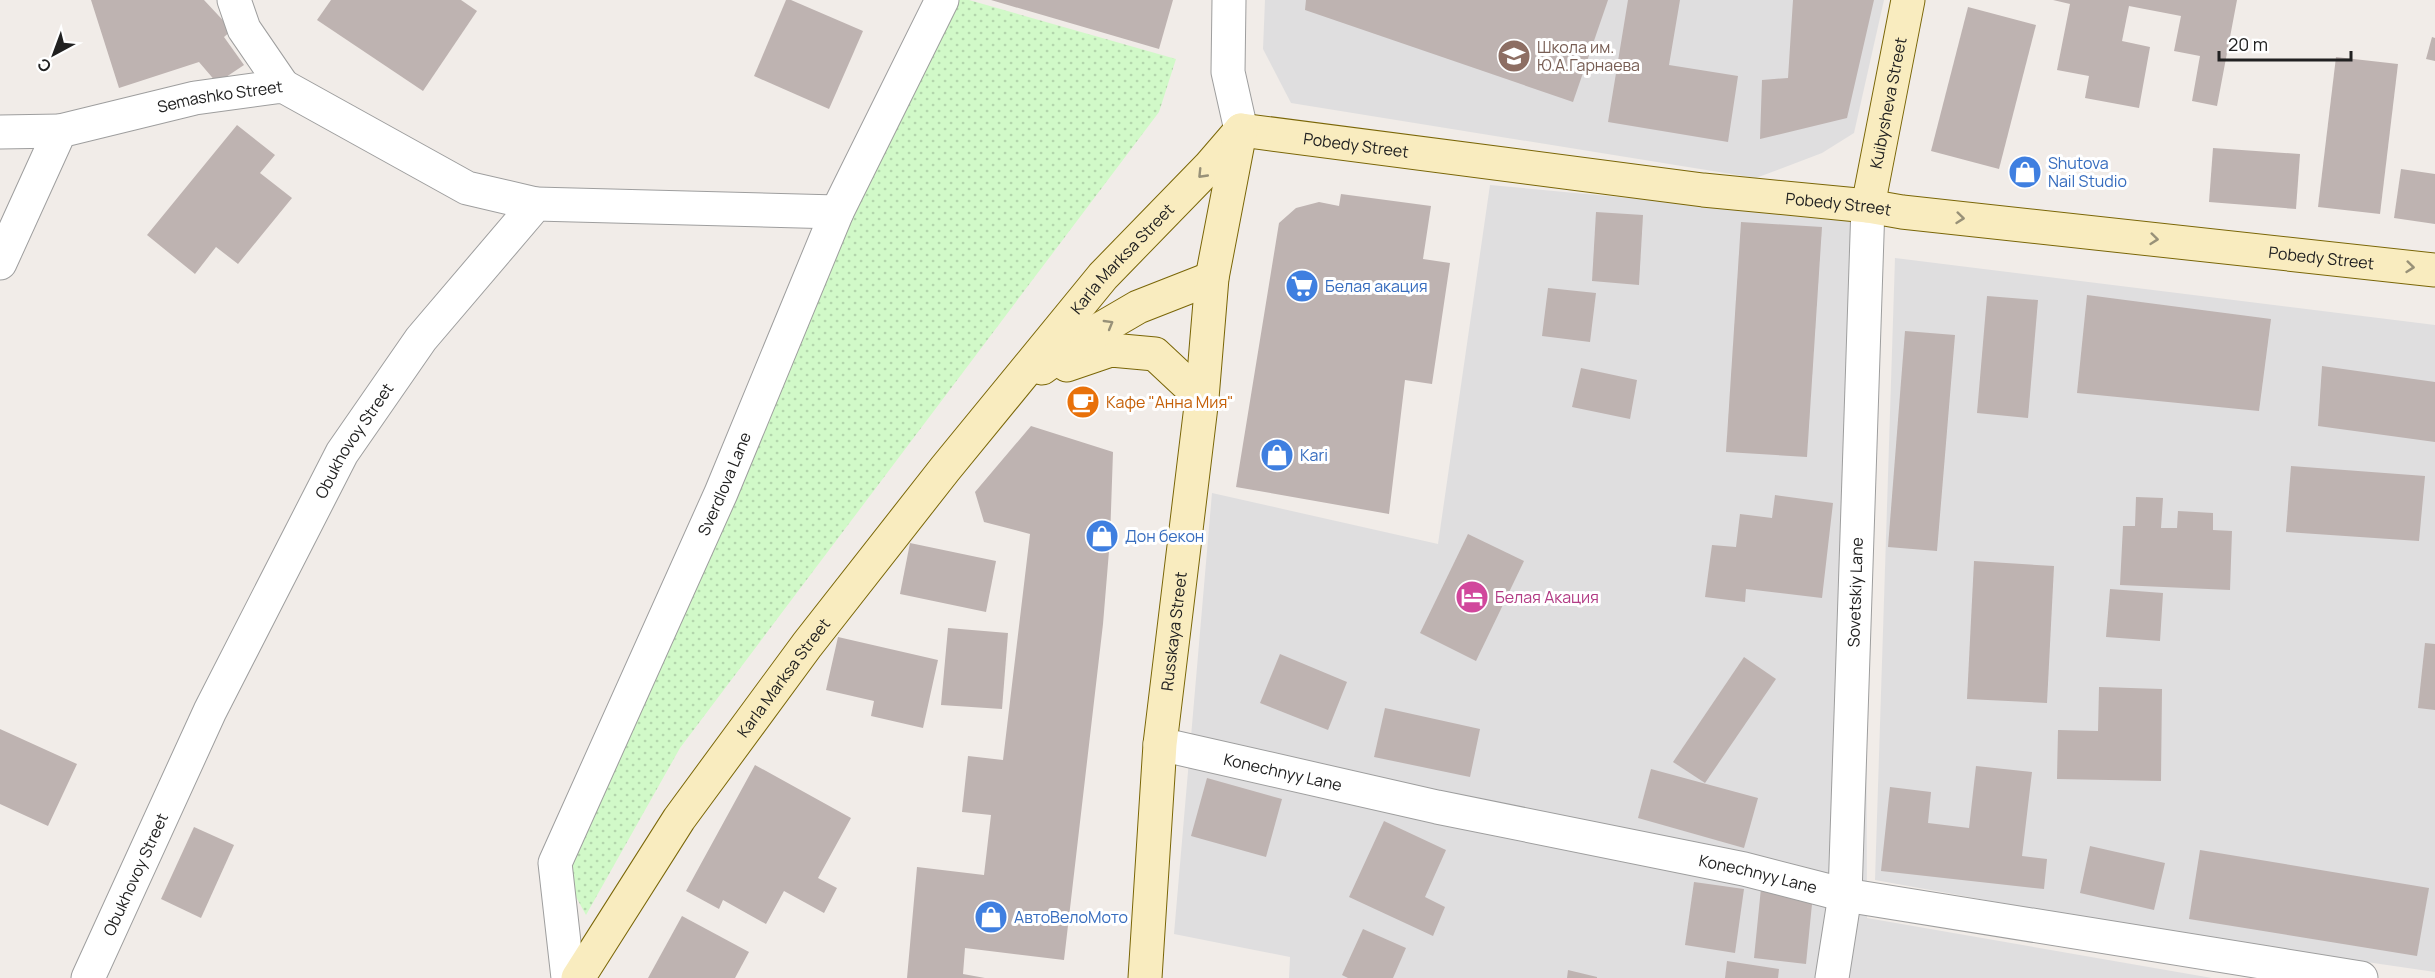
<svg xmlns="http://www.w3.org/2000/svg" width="2435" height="978" font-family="Manrope,sans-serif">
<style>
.residential{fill:#dfdedf}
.park{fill:url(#park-dots)}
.building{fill:#beb3b1}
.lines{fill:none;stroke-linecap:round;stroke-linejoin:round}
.street-casing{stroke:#9e9e9e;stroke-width:35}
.secondary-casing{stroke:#7a6607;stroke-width:35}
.street{stroke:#fff;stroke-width:33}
.secondary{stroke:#f9ecbf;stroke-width:33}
.oneway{stroke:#989178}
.labels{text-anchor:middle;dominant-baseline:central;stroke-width:6;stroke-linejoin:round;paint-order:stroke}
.education-label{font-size:16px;fill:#785e54;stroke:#fff;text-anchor:start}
.street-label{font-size:16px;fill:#212121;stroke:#fff}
.shop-label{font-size:16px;fill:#366cbe;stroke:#fff;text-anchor:start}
.food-label{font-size:16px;fill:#c56008;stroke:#fff;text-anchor:start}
.hotel-label{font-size:16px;fill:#b23c85;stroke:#fff;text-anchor:start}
</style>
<defs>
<pattern id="park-dots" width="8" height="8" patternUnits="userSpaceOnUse" patternTransform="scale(1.5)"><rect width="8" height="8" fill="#d1f9c8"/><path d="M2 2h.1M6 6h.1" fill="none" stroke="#b3d5ac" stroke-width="1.8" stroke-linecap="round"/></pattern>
</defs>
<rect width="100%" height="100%" fill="#f1ece8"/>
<g class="residential">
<path d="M1265 0H1884L1854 133 1822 153 1756 178 1291 103 1263 49Z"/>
<path d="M1490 185 1865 220 1867 918 2212 978H1289L1290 957 1174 934 1212 493 1438 544Z"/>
<path d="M1895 258 2435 325V972L2162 932 1875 880Z"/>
</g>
<path class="park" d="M948 0H969L1176 59 1159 112 680 748 586 915 565 877 844 227Z"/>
<g class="building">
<path d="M91 0H204L232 30 224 37 244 65 217 83 199 62 119 88Z"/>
<path d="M331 0H461L477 11 423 91 317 20Z"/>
<path d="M786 0H791L863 31 829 109 754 76Z"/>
<path d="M991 0H1173L1159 49Z"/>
<path d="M1306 0H1608L1573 102 1305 10Z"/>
<path d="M1628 0H1680L1669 65 1738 76 1728 142 1608 122Z"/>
<path d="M1793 0H1874L1847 118 1760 139 1762 80 1788 78Z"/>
<path d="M2053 0H2237L2217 106 2192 101 2200 56 2174 51 2181 16 2129 6 2122 41 2150 47 2139 108 2085 98 2089 76 2057 70 2070 4Z"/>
<path d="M1968 7 2036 25 1999 169 1931 151Z"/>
<path d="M2432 37 2435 38V61L2426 59Z"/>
<path d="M2336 57 2398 64 2380 214 2318 207Z"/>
<path d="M237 125 275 155 260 173 292 198 238 264 216 247 195 274 147 235Z"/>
<path d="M2213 148 2300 154 2296 209 2209 202Z"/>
<path d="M2401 169 2435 174V224L2394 218Z"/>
<path d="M1341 194 1431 206 1423 259 1450 263 1432 384 1405 380 1389 514 1236 487 1279 223 1296 208 1319 202 1339 206Z"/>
<path d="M1596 212 1643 215 1639 285 1592 281Z"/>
<path d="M1741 222 1822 227 1807 457 1726 452Z"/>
<path d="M1548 288 1596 293 1590 342 1542 336Z"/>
<path d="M2087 295 2271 319 2259 411 2077 393Z"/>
<path d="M1987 296 2038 300 2028 418 1977 413Z"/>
<path d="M1905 331 1955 335 1937 551 1888 547Z"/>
<path d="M2322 366 2435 382V442L2318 426Z"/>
<path d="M1581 368 1637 380 1630 419 1572 407Z"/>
<path d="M1031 426 1113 452 1110 539 1103 624 1064 960 965 948 963 974 985 978H907L917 867 984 875 991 815 962 812 968 756 1003 760 1030 534 984 522 975 492Z"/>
<path d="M2291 466 2425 476 2419 541 2286 532Z"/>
<path d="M1775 495 1833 503 1822 598 1746 589 1745 602 1705 597 1712 545 1736 547 1740 514 1772 518Z"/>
<path d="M2136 497 2163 498 2161 528H2177L2178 511 2213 513V530L2232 531 2230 590 2120 585 2123 526H2135Z"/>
<path d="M1468 534 1524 561 1476 661 1420 633Z"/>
<path d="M910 543 996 561 986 612 900 594Z"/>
<path d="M1974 561 2054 566 2047 703 1967 699Z"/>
<path d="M2110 589 2163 593 2160 641 2106 637Z"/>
<path d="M948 628 1008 633 1002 709 941 705Z"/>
<path d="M838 637 938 660 923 728 871 716 874 701 826 690Z"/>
<path d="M2425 643 2435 644V710L2418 708Z"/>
<path d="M1280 654 1347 682 1328 730 1260 703Z"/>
<path d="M1744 657 1776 679 1705 783 1673 762Z"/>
<path d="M2099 687 2162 689 2161 781 2057 779 2058 730 2098 731Z"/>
<path d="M1385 708 1480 729 1470 777 1374 757Z"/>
<path d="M0 729 77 764 48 826 0 804Z"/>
<path d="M755 765 851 818 818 878 837 888 824 913 784 891 766 924 723 900 719 909 686 891Z"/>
<path d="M1976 766 2032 772 2022 856 2047 859 2044 889 1881 871 1890 787 1931 792 1928 823 1969 828Z"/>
<path d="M1651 769 1758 798 1744 848 1638 818Z"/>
<path d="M1207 778 1282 799 1266 857 1191 836Z"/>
<path d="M1384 821 1446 850 1425 897 1445 907 1433 936 1349 897Z"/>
<path d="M194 827 234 845 201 918 161 899Z"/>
<path d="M2090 846 2165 863 2154 910 2080 893Z"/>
<path d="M2200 850 2429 888 2417 956 2189 919Z"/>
<path d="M1694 882 1744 889 1735 953 1685 945Z"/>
<path d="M1761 888 1813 894 1806 964 1754 958Z"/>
<path d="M682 916 749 952 735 978H648Z"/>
<path d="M1363 929 1406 948 1393 978H1348L1342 975Z"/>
<path d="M1727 961 1779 969 1778 978H1725Z"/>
<path d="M1568 970 1597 977V978H1567Z"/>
</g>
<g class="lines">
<g class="street-casing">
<g id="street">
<path d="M234 0 244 29 283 86"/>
<path d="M1229 0 1228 72 1241 130"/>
<path d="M0 132 60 131"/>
<path id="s1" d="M0 263 60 131 195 98 283 86 467 188 536 204"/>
<path id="s2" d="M1160 744 1437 807 1744 869 1845 895 2361 978"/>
<path id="s3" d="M88 978 210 711 342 453 421 339 536 204 837 212"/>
<path id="s4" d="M568 978 555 863 721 493 837 212 942 0"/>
<path id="s5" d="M1832 978 1845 895 1868 206"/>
</g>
</g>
<g class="secondary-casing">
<g id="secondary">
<path id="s6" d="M1241 130 1703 190 1868 206 1902 212 2435 270"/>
<path id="s7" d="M1868 206 1908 0"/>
<path d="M1067 365 1111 350 1155 354 1202 398"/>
<path d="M1042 368 1078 342 1138 307 1212 278"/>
<path id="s8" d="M578 978 679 819 807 645 945 469 1103 276 1210 166 1241 130"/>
<path id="s9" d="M1145 978 1160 744 1202 398 1212 278 1240 132"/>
</g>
</g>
<use href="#street" class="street"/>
<use href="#secondary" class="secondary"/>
</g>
<defs><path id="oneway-chevron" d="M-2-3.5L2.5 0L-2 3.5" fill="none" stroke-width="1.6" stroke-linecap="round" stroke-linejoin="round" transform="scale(1.5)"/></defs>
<g class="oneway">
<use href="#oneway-chevron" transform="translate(1202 174) rotate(134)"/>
<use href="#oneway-chevron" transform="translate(1960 218) rotate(6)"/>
<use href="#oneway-chevron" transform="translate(2154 239) rotate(6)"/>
<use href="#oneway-chevron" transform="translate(2410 267) rotate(6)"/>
<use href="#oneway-chevron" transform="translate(1109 324) rotate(-30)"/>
</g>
<defs>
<g id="school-disc" transform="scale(1.725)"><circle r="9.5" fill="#8d6e63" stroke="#fff"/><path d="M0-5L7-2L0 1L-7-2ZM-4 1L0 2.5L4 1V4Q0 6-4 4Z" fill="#fff"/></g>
<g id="shop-disc" transform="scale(1.725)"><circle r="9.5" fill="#3f7fe0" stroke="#fff"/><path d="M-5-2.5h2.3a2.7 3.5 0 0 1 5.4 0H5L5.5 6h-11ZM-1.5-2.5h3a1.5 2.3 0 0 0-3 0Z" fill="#fff"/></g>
<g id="supermarket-disc" transform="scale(1.725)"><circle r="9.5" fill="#3f7fe0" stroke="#fff"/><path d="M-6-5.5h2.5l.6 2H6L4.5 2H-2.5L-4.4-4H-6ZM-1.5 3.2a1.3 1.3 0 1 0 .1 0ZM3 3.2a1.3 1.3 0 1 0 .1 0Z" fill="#fff"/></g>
<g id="cafe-disc" transform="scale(1.725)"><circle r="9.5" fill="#e8710a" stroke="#fff"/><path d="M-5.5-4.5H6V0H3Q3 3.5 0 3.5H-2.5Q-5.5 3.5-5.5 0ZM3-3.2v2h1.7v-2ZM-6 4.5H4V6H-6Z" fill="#fff"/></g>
<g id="hotel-disc" transform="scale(1.725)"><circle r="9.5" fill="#d1479c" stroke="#fff"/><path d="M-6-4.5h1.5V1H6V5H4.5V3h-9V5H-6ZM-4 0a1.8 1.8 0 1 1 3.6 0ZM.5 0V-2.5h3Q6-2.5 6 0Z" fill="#fff"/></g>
</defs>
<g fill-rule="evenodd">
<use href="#school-disc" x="1514" y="56"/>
<use href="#shop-disc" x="2025" y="172"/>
<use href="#supermarket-disc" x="1302" y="286"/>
<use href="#cafe-disc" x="1083" y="402"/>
<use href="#shop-disc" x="1277" y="455"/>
<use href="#shop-disc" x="1102" y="536"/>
<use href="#hotel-disc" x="1472" y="597"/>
<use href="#shop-disc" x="991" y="917"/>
</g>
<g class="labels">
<g class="education-label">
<text x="1537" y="47">Школа им.<tspan x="1537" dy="18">Ю.А.Гарнаева</tspan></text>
</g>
<g class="street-label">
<text stroke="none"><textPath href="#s1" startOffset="309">Semashko Street</textPath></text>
<text stroke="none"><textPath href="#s7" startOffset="105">Kuibysheva Street</textPath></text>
<text stroke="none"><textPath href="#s6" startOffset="116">Pobedy Street</textPath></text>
<text stroke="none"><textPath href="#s6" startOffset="602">Pobedy Street</textPath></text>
<text stroke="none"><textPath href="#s6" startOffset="1088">Pobedy Street</textPath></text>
<text stroke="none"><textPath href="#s8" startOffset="903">Karla Marksa Street</textPath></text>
<text stroke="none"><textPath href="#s3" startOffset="600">Obukhovoy Street</textPath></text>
<text stroke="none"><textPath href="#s4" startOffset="531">Sverdlova Lane</textPath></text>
<text stroke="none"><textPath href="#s5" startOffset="387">Sovetskiy Lane</textPath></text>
<text stroke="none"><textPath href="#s9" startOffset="348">Russkaya Street</textPath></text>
<text stroke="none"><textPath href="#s8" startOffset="364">Karla Marksa Street</textPath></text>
<text stroke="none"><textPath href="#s2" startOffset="126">Konechnyy Lane</textPath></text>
<text stroke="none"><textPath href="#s3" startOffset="114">Obukhovoy Street</textPath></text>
<text stroke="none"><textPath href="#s2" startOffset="612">Konechnyy Lane</textPath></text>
</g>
<g class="shop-label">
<text x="2048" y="163">Shutova<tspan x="2048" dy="18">Nail Studio</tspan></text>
<text x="1325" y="286">Белая акация</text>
<text x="1300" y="455">Kari</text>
<text x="1125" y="536">Дон бекон</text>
<text x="1014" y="917">АвтоВелоМото</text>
</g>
<g class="food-label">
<text x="1106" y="402">Кафе "Анна Мия"</text>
</g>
<g class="hotel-label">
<text x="1495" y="597">Белая Акация</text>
</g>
</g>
<g transform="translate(54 54) rotate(221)" stroke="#ffffff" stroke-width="4.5" paint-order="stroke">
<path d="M0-4.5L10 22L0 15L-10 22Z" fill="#212121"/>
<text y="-9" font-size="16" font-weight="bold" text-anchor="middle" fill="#212121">С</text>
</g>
<path d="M2219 51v9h132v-9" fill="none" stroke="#212121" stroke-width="3"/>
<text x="2228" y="51" font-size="18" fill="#212121" stroke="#ffffff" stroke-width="4.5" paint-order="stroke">20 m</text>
</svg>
